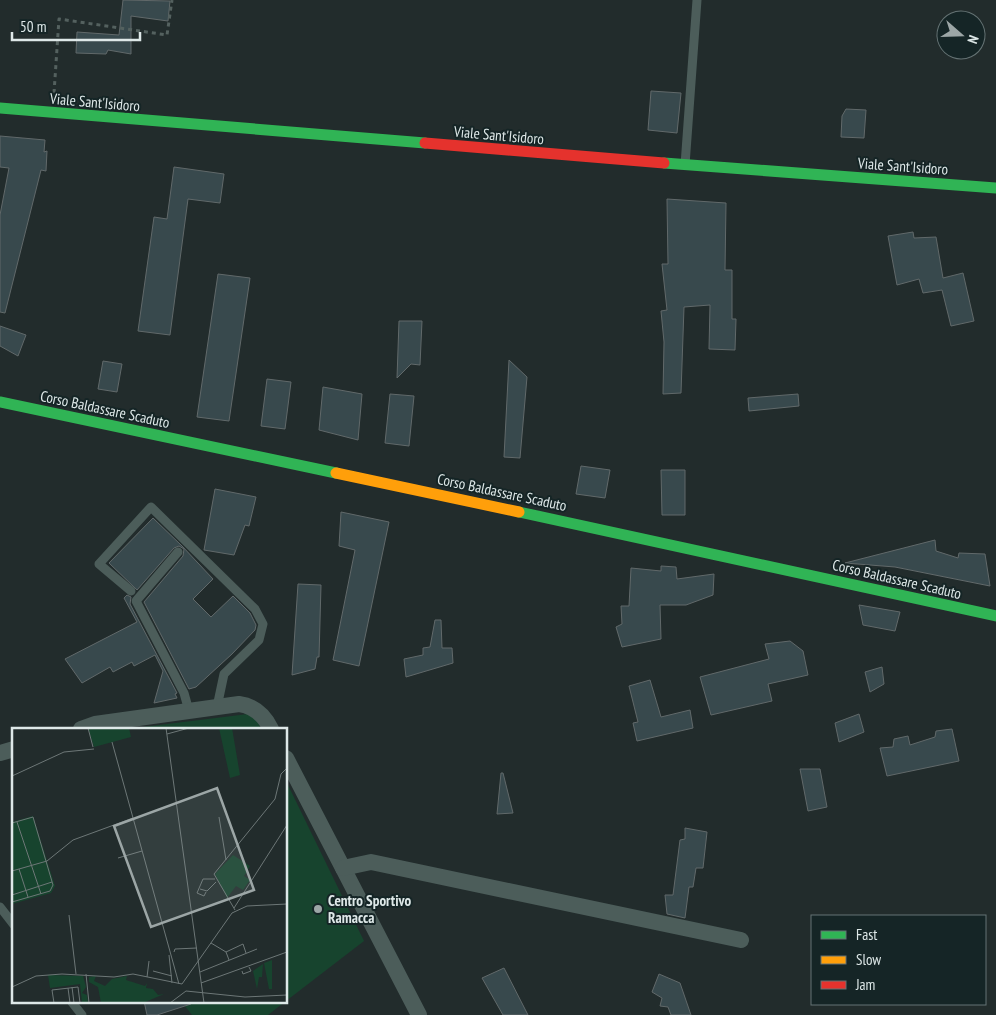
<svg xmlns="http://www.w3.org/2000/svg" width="996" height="1015" font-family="'PT Sans Narrow',sans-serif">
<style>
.green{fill:#17442e}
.building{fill:#38494d;stroke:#61696a}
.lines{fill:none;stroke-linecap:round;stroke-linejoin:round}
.path{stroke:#54615f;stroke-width:3;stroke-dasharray:4 4;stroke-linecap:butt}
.lane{stroke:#4c5d5a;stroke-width:9}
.street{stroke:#4c5d5a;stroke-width:16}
.fast{stroke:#30b455;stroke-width:11}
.slow{stroke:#ff9f0a;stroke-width:11}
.jam{stroke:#e5322d;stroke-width:11}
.poi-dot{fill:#9ca6a6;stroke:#152526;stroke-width:2}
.labels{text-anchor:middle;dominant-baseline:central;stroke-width:4;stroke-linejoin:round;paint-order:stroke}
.street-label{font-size:15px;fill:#dee8e8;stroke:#152526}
.poi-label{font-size:15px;font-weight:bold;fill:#dee8e8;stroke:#152526;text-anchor:start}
.inset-road{fill:none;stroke:#6d7777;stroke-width:1}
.view{fill:#9ca6a6;fill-opacity:0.15;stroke:#9ca6a6;stroke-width:2.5}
.inset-edge{fill:none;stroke:#dee8e8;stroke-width:2.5}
</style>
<rect width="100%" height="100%" fill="#222c2c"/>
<g class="green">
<path d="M248 714 257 720 261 729H127Z"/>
<path d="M286 781 364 941 286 1001Z"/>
<path d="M181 1001H286L268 1015H192Z"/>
</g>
<g class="building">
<path d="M123 0 170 1 168 21 131 16V54L108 50 106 54 76 53 77 32 119 35Z"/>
<path d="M651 91 681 93 677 133 648 130Z"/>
<path d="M846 109 866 110 864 138 841 137 842 116Z"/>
<path d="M0 136 45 140 44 152 47 151 46 171 41 170 5 313 0 312V215L9 168 0 167Z"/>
<path d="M174 167 224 174 220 203 188 199 170 335 138 331 154 217 167 219Z"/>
<path d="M667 199 726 203 725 270H732V319H736L735 350 709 349 710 305 684 307 681 393 663 394 664 342 661 311 667 310 662 264H668Z"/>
<path d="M913 232 914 238 936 237 943 278 963 273 974 321 951 326 942 290 923 293 919 279 897 285 888 236Z"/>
<path d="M218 274 250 278 229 421 197 417Z"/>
<path d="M399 321H422L420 365 411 364 397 378Z"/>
<path d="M0 326 26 335 18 356 0 346Z"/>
<path d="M509 360 527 377 520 458 504 457Z"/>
<path d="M103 361 122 364 117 392 98 389Z"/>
<path d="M267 379 291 382 285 429 261 426Z"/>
<path d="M323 387 362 394 358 440 319 430Z"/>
<path d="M390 394 414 396 409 446 385 443Z"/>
<path d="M798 394 799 406 749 411 748 398Z"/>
<path d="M581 466 610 470 605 498 576 494Z"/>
<path d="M661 470H685V515H662Z"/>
<path d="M215 489 256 497 249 526 245 525 234 555 204 550Z"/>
<path d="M341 512 389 522 359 666 333 660 355 550 339 546Z"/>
<path d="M153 518 182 546 213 579 193 599 211 617 233 596 250 613 256 625 255 630 232 654 196 687 189 689 144 602 183 556 184 549 179 546 174 548 137 590 109 563Z"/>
<path d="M935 540 936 551 958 558 959 553 985 554 990 586 895 567 845 563Z"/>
<path d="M661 566 676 567 677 579 714 574 713 595 686 605H660L661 639 622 647 616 627 622 624 621 606H629L631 568 661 571Z"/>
<path d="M298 584 321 585 319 657H317L315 669 292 675Z"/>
<path d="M127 595 131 597 130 604 177 693 175 694 177 698 154 703 163 671 155 655 134 666 132 662 113 672 110 667 82 683 65 659 137 622 124 598Z"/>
<path d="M859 605 900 612 895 631 863 625Z"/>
<path d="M435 620H441L442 648H452L453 663 406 677 404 659 423 655V648L430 647Z"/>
<path d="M790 641 803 651 808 675 768 684 772 701 711 715 700 677 769 659 765 644Z"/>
<path d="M882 667 884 684 870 692 865 672Z"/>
<path d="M650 680 661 717 690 710 693 728 637 741 633 723 638 722 629 686Z"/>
<path d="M859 714 864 732 839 742 835 723Z"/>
<path d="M952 729 959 761 887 776 880 748 893 747 894 739 908 736 910 745 935 737 936 731Z"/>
<path d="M800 769H820L827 807 808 811Z"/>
<path d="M501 773H503L513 813 497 814Z"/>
<path d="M685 828 707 832 703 868H696L693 887H689L685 918 667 914 665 895H673L680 840 685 839Z"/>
<path d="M504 968 528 1015H503L482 978Z"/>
<path d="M659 974 680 983 691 1015H671L668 1007 660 1006 662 998 652 992Z"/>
<path d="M144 1001H190L191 1004 157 1015H147Z"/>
</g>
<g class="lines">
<path class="path" d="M54 93 59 19 167 35 172 0"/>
<g class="lane">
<path d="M685 165 697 0"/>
<path d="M178 552 136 601 184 693 189 711"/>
<path d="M131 591 99 564 151 507 255 609 263 624 259 640 224 674 217 707"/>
<path d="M0 907 14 925"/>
<path d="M71 1001 82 1015"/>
</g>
<g class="street">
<path d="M81 729 95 724 239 704C254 706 264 715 271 729"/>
<path d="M0 753 14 749"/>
<path d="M286 758 419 1015"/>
<path d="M343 868 371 862 741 940"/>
</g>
<g class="fast">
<path d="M0 108 425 143"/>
<path d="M664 163 996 188"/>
<path d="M0 402 336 473"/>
<path d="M519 512 996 616"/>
</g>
<path class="slow" d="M336 473 519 512"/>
<path class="jam" d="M425 143 664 163"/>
</g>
<circle class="poi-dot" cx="318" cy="909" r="5"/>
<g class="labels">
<g class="street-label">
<text transform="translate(95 102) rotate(5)">Viale Sant'Isidoro</text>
<text transform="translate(499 135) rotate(5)">Viale Sant'Isidoro</text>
<text transform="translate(903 166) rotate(4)">Viale Sant'Isidoro</text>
<text transform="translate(105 409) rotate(12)">Corso Baldassare Scaduto</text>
<text transform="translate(502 492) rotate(12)">Corso Baldassare Scaduto</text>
<text transform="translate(897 579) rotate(13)">Corso Baldassare Scaduto</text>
</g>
<g class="poi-label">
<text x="328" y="900">Centro Sportivo<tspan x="328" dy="17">Ramacca</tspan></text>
</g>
</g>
<g transform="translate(12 728)">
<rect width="275" height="275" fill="#222c2c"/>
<path d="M76 0H117L119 9 82 19ZM207 0H220L228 47 218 50ZM21 88 43 158 39 165 0 176V94ZM221 127 238 138 232 148 238 152 231 162 224 158 215 170 203 146ZM260 232V261H257L252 235ZM251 236 250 249H247L245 261 241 243ZM36 247 71 248 74 259 70 265 75 267 76 275H70L68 256 38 260ZM84 248 82 253 93 258 100 251 115 248 114 252 133 258 135 255 134 260 141 261 146 267 152 266 131 275H89L86 259 77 254V249Z" fill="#17442e"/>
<path class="inset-road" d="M76 0 81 19M154 0 192 275M155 6 177 0M100 14 167 256M0 48 52 24 82 21M207 89 214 132M5 94 29 166M0 95 21 89 41 157 38 163 0 174M106 130 130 123M7 141 16 169M0 143 35 133 61 112 121 90M188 161 195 163 204 154M194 164 192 168 185 165 191 151H203M0 167 40 154M222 180 275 97M223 182 202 146 263 71 269 46 275 40M57 187 64 246M199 215 214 224 217 232M162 224 163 221 185 220M214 224 231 216 234 225M157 227 160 255M141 243 160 248M230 243 231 246 239 243 237 239M188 244 245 221M74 246 77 275M135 249 137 233M189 255 275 224M0 259 24 248 50 246 102 249 121 246 170 256 220 185 235 178 275 176M60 259 62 275M56 260 58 275M42 275 40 262 66 259 68 275M158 275 174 263 233 269 275 267"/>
<path class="view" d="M205 60 242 162 139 199 102 98Z"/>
<rect width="275" height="275" class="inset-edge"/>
</g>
<rect x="811" y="915" width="175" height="90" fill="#152526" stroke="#657374"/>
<rect x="821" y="931" width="25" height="8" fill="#30b455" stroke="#657374"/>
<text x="856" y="940" font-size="15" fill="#dee8e8">Fast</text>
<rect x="821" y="956" width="25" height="8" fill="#ff9f0a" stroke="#657374"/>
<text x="856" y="965" font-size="15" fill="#dee8e8">Slow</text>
<rect x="821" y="981" width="25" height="8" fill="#e5322d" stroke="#657374"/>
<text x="856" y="990" font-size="15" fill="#dee8e8">Jam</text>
<g transform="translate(961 35) rotate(110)"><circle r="24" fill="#152526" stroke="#657374"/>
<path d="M0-4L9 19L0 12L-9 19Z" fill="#9ca6a6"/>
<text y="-8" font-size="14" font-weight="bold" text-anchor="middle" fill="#dee8e8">N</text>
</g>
<path d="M12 32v8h128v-8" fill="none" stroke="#dee8e8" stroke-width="2.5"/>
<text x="20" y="32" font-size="15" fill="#dee8e8" stroke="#152526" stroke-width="4" paint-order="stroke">50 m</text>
</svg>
